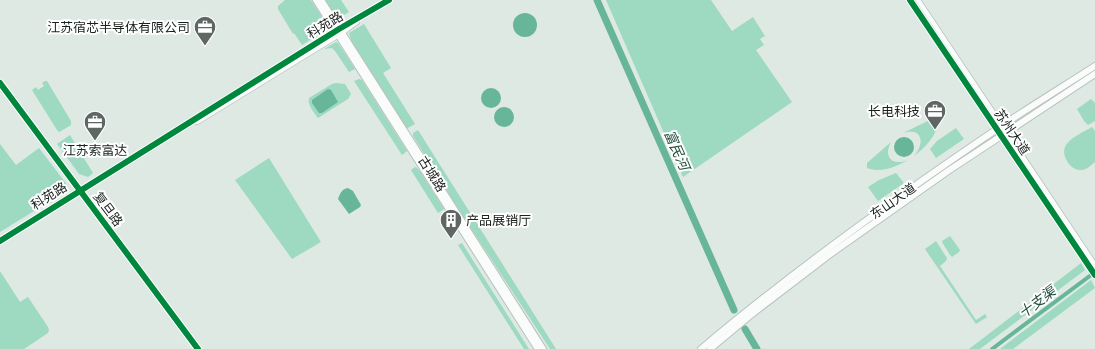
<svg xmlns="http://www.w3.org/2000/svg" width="1095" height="349" font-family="'Asap Condensed','Noto Sans SC',sans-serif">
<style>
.green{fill:#9ed9c1}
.water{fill:#68b69a}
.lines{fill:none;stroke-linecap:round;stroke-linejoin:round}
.canal{stroke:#68b69a;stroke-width:4}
.river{stroke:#68b69a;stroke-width:7}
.minor-casing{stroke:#b9c2be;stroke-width:6}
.major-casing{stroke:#b9c2be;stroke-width:8}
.minor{stroke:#fafcfb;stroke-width:4.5}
.major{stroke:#fafcfb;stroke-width:6}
.cycleway-casing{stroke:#fff;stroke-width:8}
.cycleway{stroke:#00873e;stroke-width:6}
.labels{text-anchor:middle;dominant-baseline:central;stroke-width:4;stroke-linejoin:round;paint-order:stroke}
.street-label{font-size:13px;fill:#19211d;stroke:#fff}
.poi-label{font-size:13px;fill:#19211d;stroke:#fff;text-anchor:end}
.water-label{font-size:14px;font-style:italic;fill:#234e3d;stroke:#fff}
</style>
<rect width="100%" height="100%" fill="#dee9e4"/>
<g class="green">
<path d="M285 0H311L327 25V29L302 45 294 33 293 34 278 9V6Z"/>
<path d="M325 0H341L349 12 341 17 334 13Z"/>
<path d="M606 0H711L732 31 753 17 765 36 760 39 764 45 756 50 792 102 683 177Z"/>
<path d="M364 24 391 68 383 73 415 124 406 129 352 42 350 37 349 33Z"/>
<path d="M336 42 338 43 355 69 349 72 335 51 332 48 324 49Z"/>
<path d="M359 79 362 80 407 151 402 155 354 81Z"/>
<path d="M45 81H47L71 121V125L61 131 59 132 57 130 32 90 36 87 38 90 44 86 42 83Z"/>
<path d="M336 83 345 84 351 94 348 99 318 118C314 113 307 104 309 98L332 84Z"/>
<path d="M1091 99 1095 103V121L1088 125 1084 121 1077 109Z"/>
<path d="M934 118 936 119 939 122C935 137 926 147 914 156 925 144 923 127 903 133Z"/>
<path d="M1092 127 1095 131V162C1091 165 1087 170 1081 170 1070 171 1060 154 1066 145 1070 138 1085 131 1092 127Z"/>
<path d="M956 128 964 139 936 158 930 149 937 141Z"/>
<path d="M418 130 556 349H550L455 204 413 136V133Z"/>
<path d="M70 135 93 173 88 177 79 174 57 144Z"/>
<path d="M891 142C882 159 895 167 910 159 897 166 882 174 867 168V163Z"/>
<path d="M0 144 16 165 39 148 68 186 65 192 0 232Z"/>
<path d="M269 158 321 242 292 259 235 180Z"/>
<path d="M415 167 417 168 420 171 444 209 438 213 411 170Z"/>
<path d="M896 173 904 183 878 201 868 187 879 180Z"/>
<path d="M950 236 960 250 959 252 952 257 950 255 942 242V241Z"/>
<path d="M936 241 947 258 946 261 940 266 976 320 985 314 987 317 976 324 925 249Z"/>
<path d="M462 243 529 349H524L458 245Z"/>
<path d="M1081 263 1085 270 980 349H969Z"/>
<path d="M0 271 20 302 28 297 48 327 49 330 48 333 24 349H0Z"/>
<path d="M1091 280 1095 288 1013 349H1000Z"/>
</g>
<g class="water">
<circle cx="525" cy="25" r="12"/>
<circle cx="491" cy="98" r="10"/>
<path d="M328 89 331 90 338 102 322 113H319L312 103V100Z"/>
<circle cx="504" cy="117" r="10"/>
<circle cx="904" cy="147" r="10"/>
<path d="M348 188 353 191 361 205 360 207 349 214 338 199C340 193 342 189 348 188Z"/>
</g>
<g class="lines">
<path class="canal" d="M992 349 1095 272"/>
<g class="river">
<path d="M597 0 734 310"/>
<path d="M745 329 757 349"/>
</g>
<g class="minor-casing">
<g id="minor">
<path d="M910 0 1095 275"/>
<path d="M918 0 1095 265"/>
<path d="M0 83 198 349"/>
<path d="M197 122 342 33 357 22"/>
<path d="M0 241 339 29 389 0"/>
</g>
</g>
<g class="major-casing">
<g id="major">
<path d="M316 0 538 349"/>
<path d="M321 0 543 349"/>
<path d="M701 349C797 268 899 195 1003 125 1033 105 1064 86 1095 66"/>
<path d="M710 349 752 314 829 255 948 171 1095 74"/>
</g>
</g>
<use href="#minor" class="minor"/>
<use href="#major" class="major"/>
<g class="cycleway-casing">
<g id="cycleway">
<path d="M910 0 1095 275"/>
<path d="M0 83 198 349"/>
<path d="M0 241 339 29 389 0"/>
</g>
</g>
<use href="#cycleway" class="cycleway"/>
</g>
<defs>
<g id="office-pin" transform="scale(1.15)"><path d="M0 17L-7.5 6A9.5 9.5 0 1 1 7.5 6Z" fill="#5e6763" stroke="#fff"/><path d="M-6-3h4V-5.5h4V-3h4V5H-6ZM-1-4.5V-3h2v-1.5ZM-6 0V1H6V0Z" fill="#fff"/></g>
<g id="building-pin" transform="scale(1.15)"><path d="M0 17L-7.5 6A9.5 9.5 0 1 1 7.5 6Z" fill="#5e6763" stroke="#fff"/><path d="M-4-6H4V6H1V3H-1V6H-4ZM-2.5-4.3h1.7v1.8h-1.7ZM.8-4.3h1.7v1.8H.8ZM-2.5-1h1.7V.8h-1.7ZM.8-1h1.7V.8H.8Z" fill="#fff"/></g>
</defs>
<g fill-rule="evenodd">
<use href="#office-pin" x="205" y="27"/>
<use href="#office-pin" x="935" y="111"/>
<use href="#office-pin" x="95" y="122"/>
<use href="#building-pin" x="451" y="220"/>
</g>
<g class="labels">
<g class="street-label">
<text transform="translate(325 25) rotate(-31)">科苑路</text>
<text transform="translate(1012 132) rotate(56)">苏州大道</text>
<text transform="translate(432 174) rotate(58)">古城路</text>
<text transform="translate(49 196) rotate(-32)">科苑路</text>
<text transform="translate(893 201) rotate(-35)">东山大道</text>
<text transform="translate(108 209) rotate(53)">复旦路</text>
</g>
<g class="poi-label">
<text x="190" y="27">江苏宿芯半导体有限公司</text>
<text x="920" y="111">长电科技</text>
<text x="95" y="150" text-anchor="middle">江苏索富达</text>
<text x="466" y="220" text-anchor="start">产品展销厅</text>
</g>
<g class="water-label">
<text transform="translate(677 150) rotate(66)">富民河</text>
<text transform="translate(1037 302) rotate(-37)">十支渠</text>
</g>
</g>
</svg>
